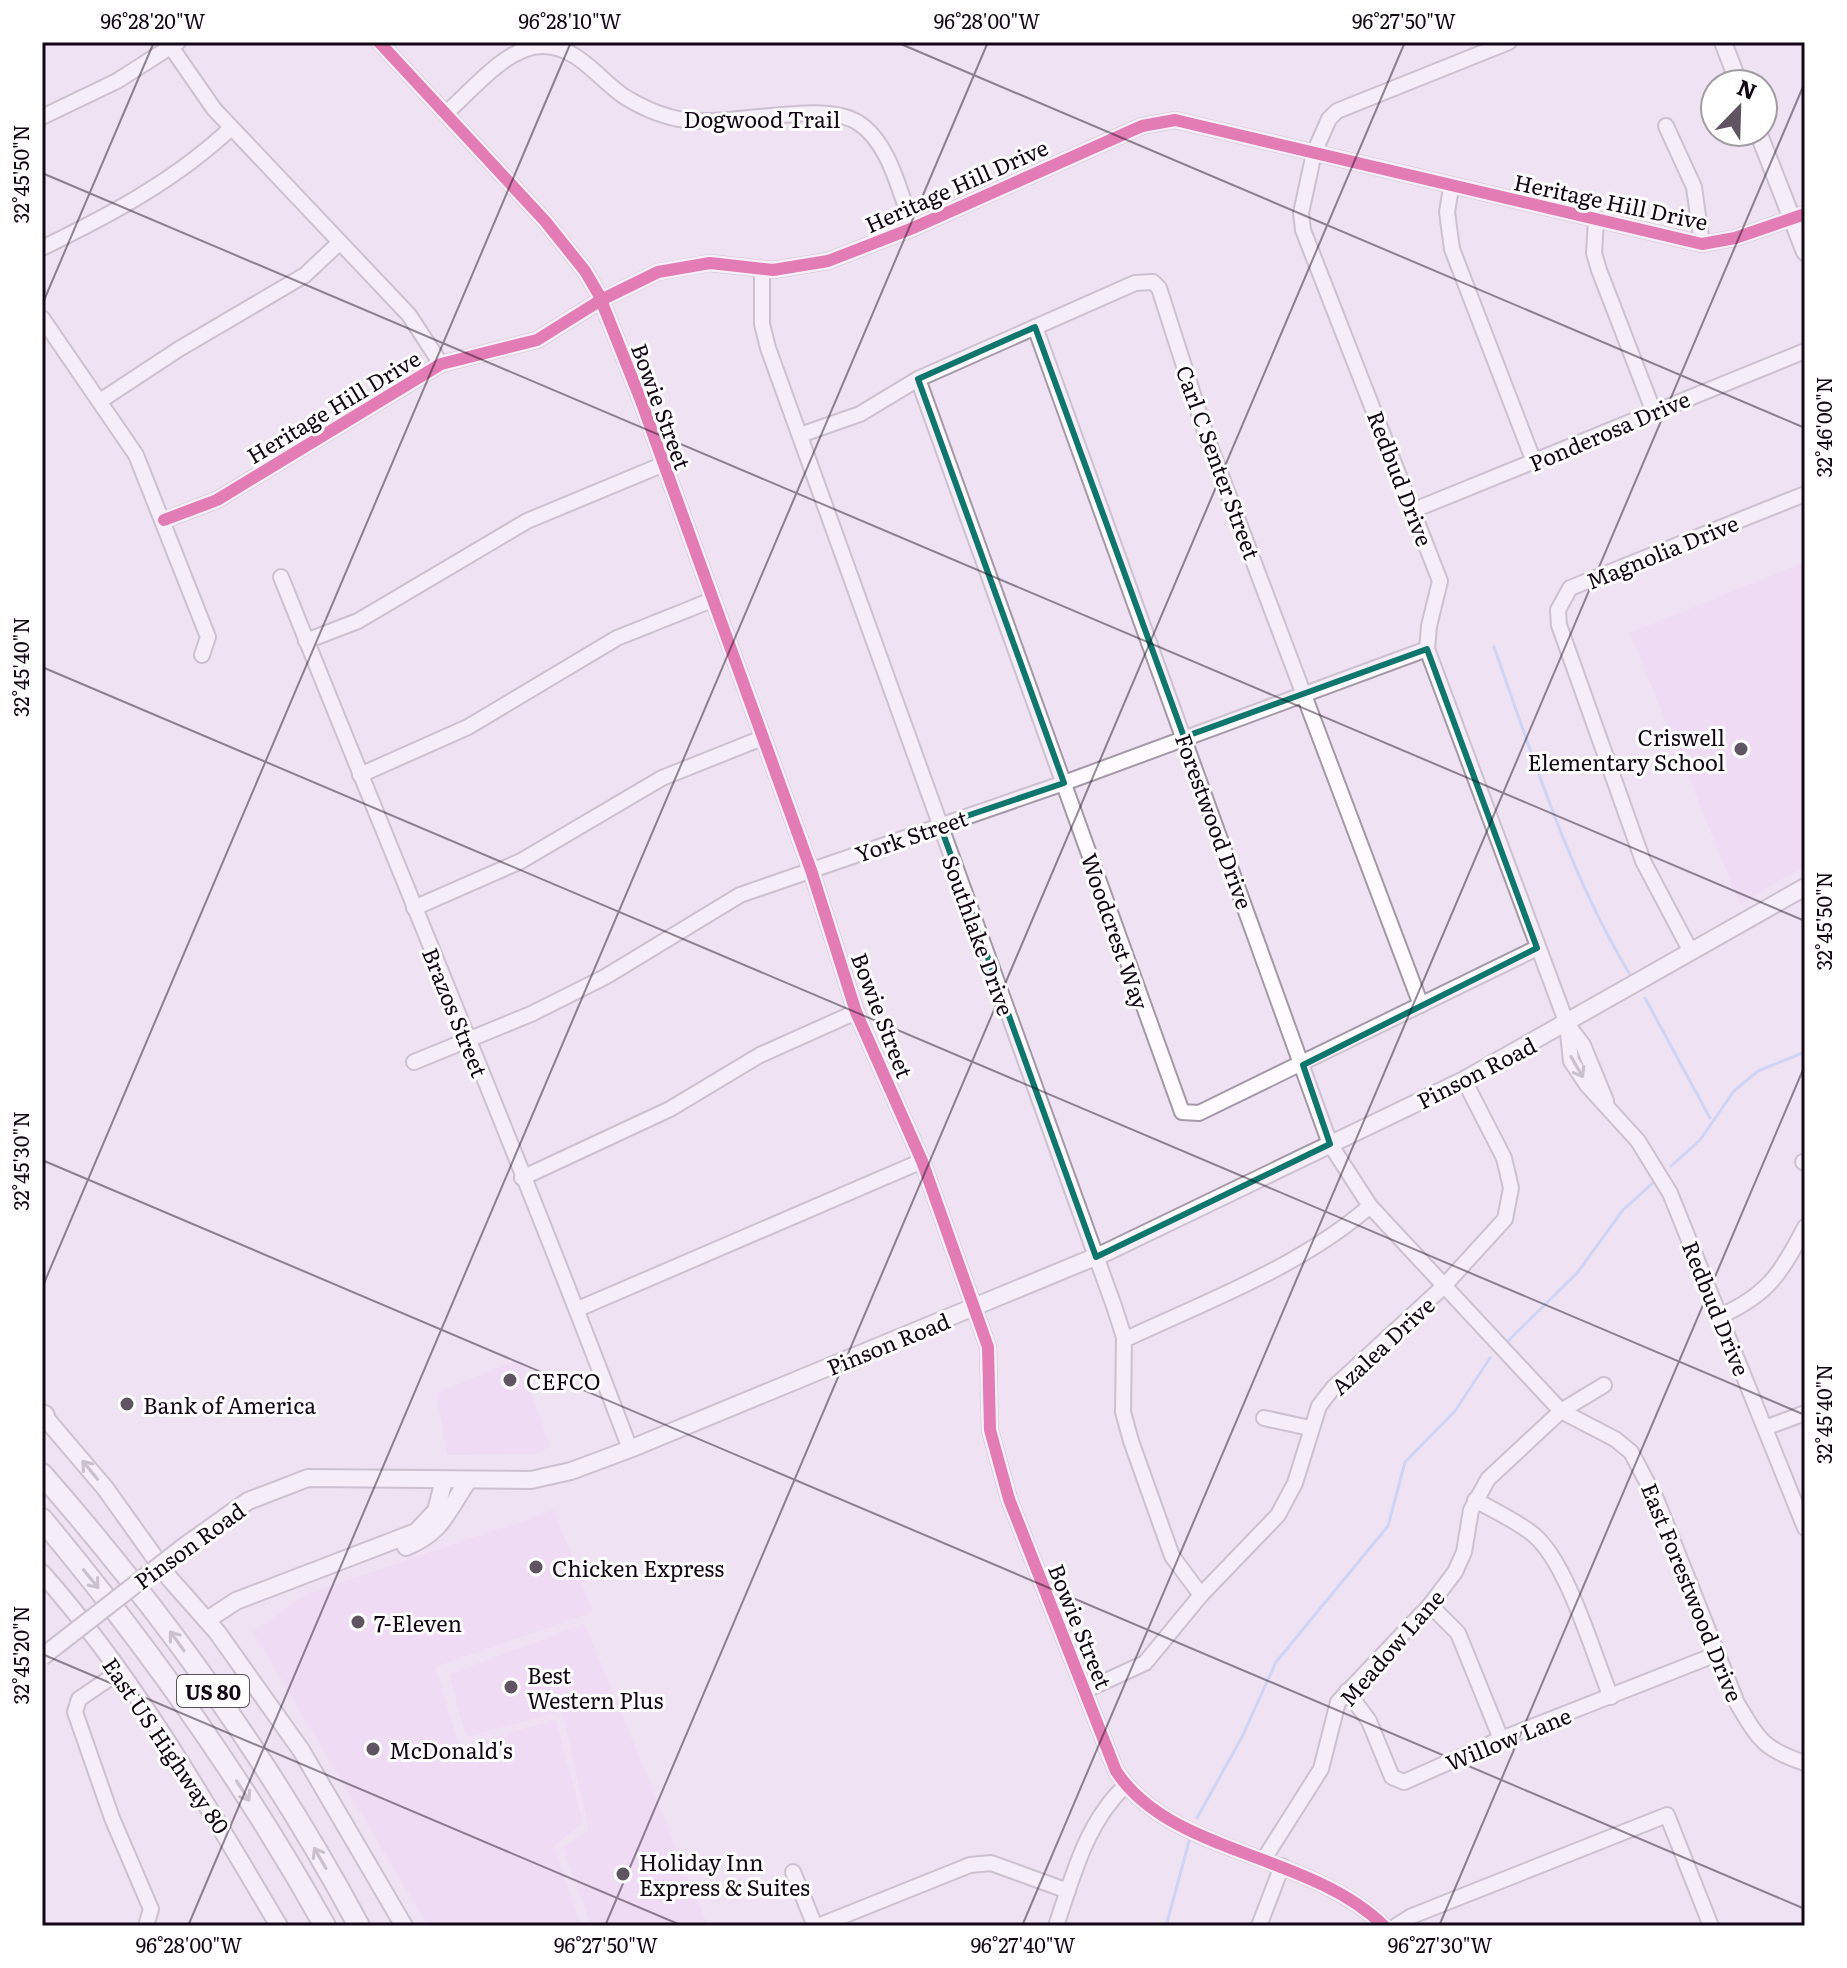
<svg xmlns="http://www.w3.org/2000/svg" width="1847" height="1968" font-family="Literata,serif">
<style>
.built{fill:#f1d3f8}
.lines{fill:none;stroke-linecap:round;stroke-linejoin:round}
.stream{stroke:#abc4f6;stroke-width:3}
.minor-casing{stroke:#a598a8;stroke-width:18}
.major-casing{stroke:#a598a8;stroke-width:20}
.highway-casing{stroke:#a598a8;stroke-width:24}
.minor{stroke:#fdfbfd;stroke-width:14}
.major{stroke:#fdfbfd;stroke-width:16}
.highway{stroke:#fdfbfd;stroke-width:20}
.major-bridge-casing{stroke:#a598a8;stroke-width:20;stroke-linecap:butt}
.major-bridge{stroke:#fdfbfd;stroke-width:16}
.cycleway-casing{stroke:#fff;stroke-width:17}
.cycleway{stroke:#d6006c;stroke-width:12}
.oneway{stroke:#9f99a1}
.marked{fill:none;stroke:#0f766e;stroke-width:6;stroke-linejoin:round}
.ticks{fill:none;stroke:#130716;stroke-width:2;stroke-opacity:0.45}
.poi-dot{fill:#605463;stroke:#fff;stroke-width:3}
.labels{text-anchor:middle;dominant-baseline:central;stroke-width:6;stroke-linejoin:round;paint-order:stroke}
.shield{fill:#fff;stroke:#5a515c;stroke-width:2}
.shield-label{font-size:20px;font-weight:bold;fill:#130716}
.street-label{font-size:22px;fill:#130716;stroke:#fff}
.poi-label{font-size:22px;fill:#130716;stroke:#fff;text-anchor:start}
.neatline{fill:none;stroke:#130716;stroke-width:3}
.ticks-label{font-size:20px;text-anchor:middle;fill:#130716}
</style>
<rect width="100%" height="100%" fill="#efe2f3"/>
<g class="built">
<path d="M1805 562V866L1740 904 1630 633Z"/>
<path d="M520 1359 550 1446 537 1454 447 1455 436 1393Z"/>
<path d="M554 1510 593 1612 435 1667 460 1747 556 1720 583 1823 554 1846 581 1926H428L253 1632 305 1595Z"/>
<path d="M585 1624 708 1926H591L563 1847 589 1830 562 1711 466 1737 449 1674Z"/>
</g>
<g class="lines">
<g class="stream">
<path d="M1494 647C1534 759 1568 871 1629 973"/>
<path d="M1645 998 1710 1118"/>
<path d="M1671 1166 1700 1140 1734 1091 1758 1071 1805 1052"/>
<path d="M1508 1341 1577 1273 1623 1210 1655 1181"/>
<path d="M1197 1818 1242 1737 1276 1662 1388 1526 1405 1462 1455 1411 1490 1358"/>
<path d="M1166 1926 1190 1838"/>
</g>
<g class="minor-casing">
<g id="minor">
<path d="M379 42 545 221 585 271 599 295 640 398 811 870 856 1012 922 1161 988 1347 990 1430 1009 1499 1116 1771C1171 1855 1308 1852 1384 1926"/>
<path d="M1509 42 1337 111 1329 119 1314 153 1301 213 1303 230 1440 581 1429 626 1427 649 1567 1024 1583 1045 1606 1101"/>
<path d="M171 47 214 109 409 315 441 364"/>
<path d="M446 113C472 91 507 45 544 46 579 47 599 80 625 97 638 105 655 113 670 117 720 132 818 98 857 122 890 142 900 194 913 228"/>
<path d="M42 117 117 81 178 42"/>
<path d="M1666 126 1694 187 1702 244"/>
<path d="M1451 188 1447 212 1452 249 1534 462"/>
<path d="M1596 219 1594 253 1599 270 1653 410"/>
<path d="M42 248C110 215 176 180 231 128"/>
<path d="M762 270V324L768 348 1114 1306 1124 1337 1123 1412 1131 1441 1172 1556 1201 1595"/>
<path d="M42 318 136 455 208 637 202 655"/>
<path d="M1035 327 1330 1144 1370 1206 1561 1411 1615 1439 1631 1452 1657 1501 1737 1703C1759 1740 1763 1749 1805 1763"/>
<path d="M918 379 1182 1112 1199 1113 1537 948"/>
<path d="M100 401 179 349 305 275 340 242"/>
<path d="M800 435 860 414 918 379 1135 283 1153 282 1159 288 1208 441 1421 1005"/>
<path d="M1414 510 1805 351"/>
<path d="M164 520 217 500 441 364 537 340 601 300 658 272 710 263 773 270 828 261 913 228 1142 126 1175 120 1702 244 1735 238 1805 214"/>
<path d="M281 577C397 867 519 1156 630 1449"/>
<path d="M306 641 358 621 527 521 664 464"/>
<path d="M360 775 468 727 617 638 712 600"/>
<path d="M414 908 521 861 662 778 762 738"/>
<path d="M1690 950 1643 861 1559 625 1558 610 1570 588 1805 494"/>
<path d="M1567 1024 1571 1061 1587 1085 1638 1141 1670 1193 1805 1528"/>
<path d="M414 1062 531 1014 605 977 740 895 1064 783 1427 649"/>
<path d="M1803 1162 1805 1163"/>
<path d="M522 1178 670 1109 760 1055 856 1012"/>
<path d="M578 1309 922 1161"/>
<path d="M1720 1316C1768 1295 1782 1272 1805 1227"/>
<path d="M1124 1340C1207 1301 1300 1267 1370 1206"/>
<path d="M1264 1418 1310 1428"/>
<path d="M1765 1428 1805 1413"/>
<path d="M1475 1500C1495 1511 1517 1521 1534 1535 1568 1564 1593 1654 1611 1697"/>
<path d="M1430 1605 1458 1633 1501 1739"/>
<path d="M119 1672 79 1699 75 1712 112 1818 151 1909 146 1926"/>
<path d="M1086 1690 1145 1663 1201 1595 1278 1515 1295 1483 1319 1406 1333 1388 1443 1287 1505 1219 1511 1188 1504 1158 1464 1080"/>
<path d="M1347 1691 1369 1721 1392 1777 1404 1782 1501 1739 1717 1654"/>
<path d="M1264 1859 1321 1769 1338 1702 1430 1605 1455 1572 1464 1552 1471 1510 1488 1479 1561 1411 1604 1385"/>
<path d="M793 1872 815 1926"/>
<path d="M818 1926 970 1865 991 1863 1068 1891"/>
<path d="M1056 1926C1073 1876 1086 1823 1125 1786"/>
<path d="M1259 1926 1282 1866"/>
<path d="M1396 1926 1412 1916 1667 1815 1711 1926"/>
</g>
</g>
<g class="major-casing">
<g id="major">
<path d="M1723 42 1739 84"/>
<path d="M1758 132 1805 252"/>
<path d="M42 1414 105 1488 170 1579 217 1632 301 1750 404 1926"/>
<path d="M186 1545 248 1501 308 1478 531 1480 571 1471 630 1449 1107 1252 1464 1080 1805 887"/>
<path d="M406 1547C444 1531 446 1512 468 1481"/>
<path d="M42 1573C136 1679 207 1805 279 1926"/>
<path d="M207 1620 236 1601 416 1532 436 1511 444 1480"/>
</g>
</g>
<g class="highway-casing">
<g id="highway">
<path d="M42 1415 44 1416"/>
<path d="M42 1474C163 1612 272 1764 359 1926"/>
<path d="M42 1519C148 1646 244 1781 325 1926"/>
</g>
</g>
<use href="#minor" class="minor"/>
<use href="#major" class="major"/>
<use href="#highway" class="highway"/>
<g class="major-bridge-casing">
<path id="major-bridge" d="M42 1657 186 1545"/>
</g>
<use href="#major-bridge" class="major-bridge"/>
<g class="cycleway-casing">
<g id="cycleway">
<path d="M379 42 545 221 585 271 599 295 640 398 811 870 856 1012 922 1161 988 1347 990 1430 1009 1499 1116 1771C1171 1855 1308 1852 1384 1926"/>
<path d="M164 520 217 500 441 364 537 340 601 300 658 272 710 263 773 270 828 261 913 228 1142 126 1175 120 1702 244 1735 238 1805 214"/>
</g>
</g>
<use href="#cycleway" class="cycleway"/>
</g>
<defs><path id="oneway-shaft" d="M-6 0H5M1.5-3L5.5 0L1.5 3" fill="none" stroke-width="1.6" stroke-linecap="round" stroke-linejoin="round" transform="scale(2)"/></defs>
<g class="oneway">
<use href="#oneway-shaft" transform="translate(1577 1067) rotate(60)"/>
<use href="#oneway-shaft" transform="translate(90 1470) rotate(-129)"/>
<use href="#oneway-shaft" transform="translate(91 1579) rotate(51)"/>
<use href="#oneway-shaft" transform="translate(177 1641) rotate(-126)"/>
<use href="#oneway-shaft" transform="translate(243 1791) rotate(57)"/>
<use href="#oneway-shaft" transform="translate(320 1858) rotate(-120)"/>
</g>
<path d="M0 0H1847V1968H0ZM1035 327 1184 737 1427 649 1537 948 1303 1065 1330 1144 1096 1257 940 825 1064 783 918 379Z" fill="#efe2f3" fill-opacity=".55" fill-rule="evenodd"/>
<path class="marked" d="M1035 327 1184 737 1427 649 1537 948 1303 1065 1330 1144 1096 1257 940 825 1064 783 918 379Z"/>
<path class="ticks" d="M896 42 1805 428M42 173 1805 921M42 305 154 42M42 667 1805 1415M42 1160 1805 1909M42 1288 571 42M42 1654 683 1926M188 1926 988 42M605 1926 1405 42M1022 1926 1805 82M1439 1926 1805 1065"/>
<g class="poi-dot">
<circle cx="1741" cy="749" r="8"/>
<circle cx="510" cy="1380" r="8"/>
<circle cx="127" cy="1404" r="8"/>
<circle cx="536" cy="1567" r="8"/>
<circle cx="358" cy="1622" r="8"/>
<circle cx="511" cy="1687" r="8"/>
<circle cx="373" cy="1749" r="8"/>
<circle cx="623" cy="1874" r="8"/>
</g>
<g class="labels">
<rect class="shield" x="177" y="1675" width="72" height="32" rx="6"/>
<g class="shield-label">
<text x="213" y="1691">US 80</text>
</g>
<g class="street-label">
<text x="762" y="118">Dogwood Trail</text>
<text transform="translate(956 185) rotate(-24)">Heritage Hill Drive</text>
<text transform="translate(1611 201) rotate(12)">Heritage Hill Drive</text>
<text transform="translate(333 406) rotate(-31)">Heritage Hill Drive</text>
<text transform="translate(662 406) rotate(70)">Bowie Street</text>
<text transform="translate(1609 430) rotate(-23)">Ponderosa Drive</text>
<text transform="translate(1219 462) rotate(70)">Carl C Senter Street</text>
<text transform="translate(1401 478) rotate(69)">Redbud Drive</text>
<text transform="translate(1662 551) rotate(-22)">Magnolia Drive</text>
<text transform="translate(1215 821) rotate(70)">Forestwood Drive</text>
<text transform="translate(911 835) rotate(-19)">York Street</text>
<text transform="translate(1116 931) rotate(71)">Woodcrest Way</text>
<text transform="translate(979 935) rotate(70)">Southlake Drive</text>
<text transform="translate(456 1012) rotate(68)">Brazos Street</text>
<text transform="translate(883 1015) rotate(69)">Bowie Street</text>
<text transform="translate(1476 1072) rotate(-27)">Pinson Road</text>
<text transform="translate(1717 1308) rotate(68)">Redbud Drive</text>
<text transform="translate(888 1343) rotate(-22)">Pinson Road</text>
<text transform="translate(1382 1345) rotate(-43)">Azalea Drive</text>
<text transform="translate(189 1545) rotate(-36)">Pinson Road</text>
<text transform="translate(1693 1592) rotate(68)">East Forestwood Drive</text>
<text transform="translate(1081 1626) rotate(68)">Bowie Street</text>
<text transform="translate(1391 1647) rotate(-49)">Meadow Lane</text>
<text transform="translate(1508 1738) rotate(-22)">Willow Lane</text>
<text transform="translate(167 1745) rotate(56)">East US Highway 80</text>
</g>
<g class="poi-label">
<text x="1725" y="736" text-anchor="end">Criswell<tspan x="1725" dy="25">Elementary School</tspan></text>
<text x="526" y="1380">CEFCO</text>
<text x="143" y="1404">Bank of America</text>
<text x="552" y="1567">Chicken Express</text>
<text x="374" y="1622">7-Eleven</text>
<text x="527" y="1674">Best<tspan x="527" dy="25">Western Plus</tspan></text>
<text x="389" y="1749">McDonald's</text>
<text x="639" y="1861">Holiday Inn<tspan x="639" dy="25">Express &amp; Suites</tspan></text>
</g>
</g>
<rect width="1847" height="1968" fill="none" stroke="#ffffff" stroke-width="88"/>
<g transform="translate(1739 108) rotate(23)"><circle r="38" fill="#ffffff" stroke="#a19ca2" stroke-width="2"/>
<path d="M0-6L14 30L0 20L-14 30Z" fill="#605463"/>
<text y="-12" font-size="22" font-weight="bold" text-anchor="middle" fill="#130716">N</text>
</g>
<rect x="44" y="44" width="1759" height="1880" class="neatline"/>
<g class="ticks-label">
<text x="153" y="29">96°28'20"W</text>
<text x="570" y="29">96°28'10"W</text>
<text x="987" y="29">96°28'00"W</text>
<text x="1404" y="29">96°27'50"W</text>
<text transform="translate(22 174) rotate(-90)" y="7">32°45'50"N</text>
<text transform="translate(1825 427) rotate(-90)" y="7">32°46'00"N</text>
<text transform="translate(22 667) rotate(-90)" y="7">32°45'40"N</text>
<text transform="translate(1825 921) rotate(-90)" y="7">32°45'50"N</text>
<text transform="translate(22 1161) rotate(-90)" y="7">32°45'30"N</text>
<text transform="translate(1825 1414) rotate(-90)" y="7">32°45'40"N</text>
<text transform="translate(22 1655) rotate(-90)" y="7">32°45'20"N</text>
<text x="189" y="1953">96°28'00"W</text>
<text x="606" y="1953">96°27'50"W</text>
<text x="1023" y="1953">96°27'40"W</text>
<text x="1440" y="1953">96°27'30"W</text>
</g>
</svg>
